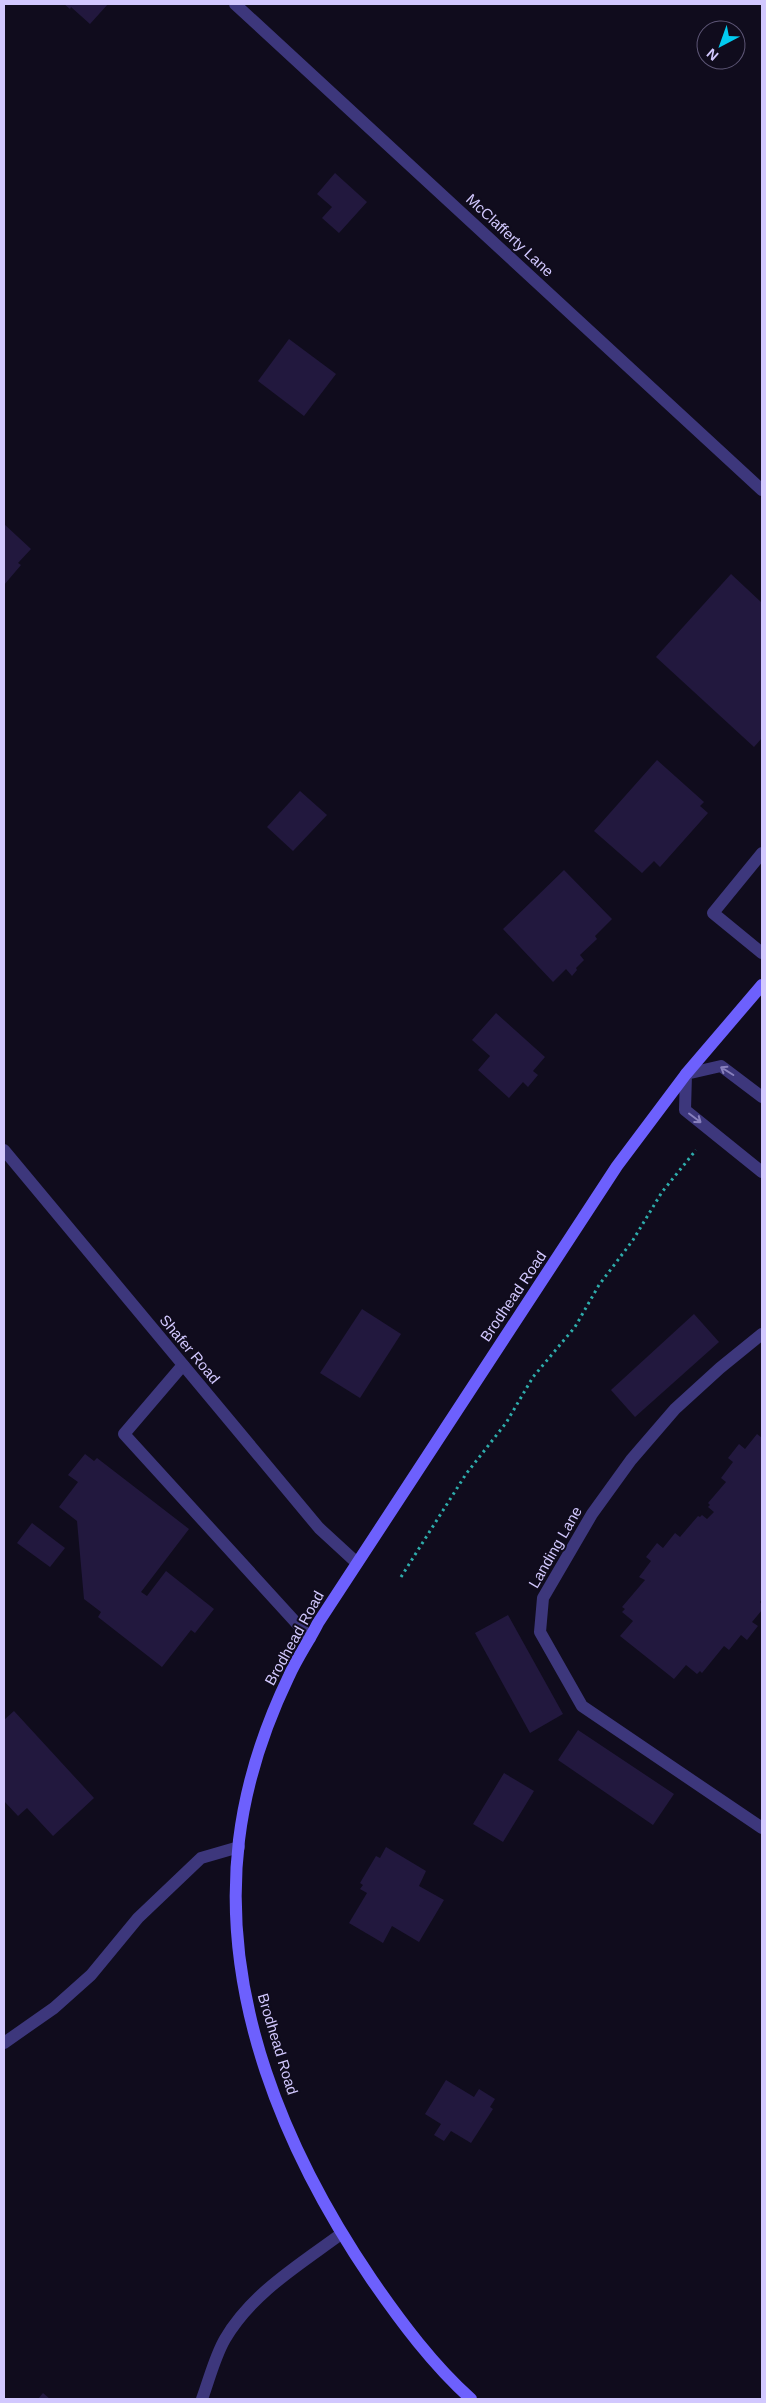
<svg xmlns="http://www.w3.org/2000/svg" width="766" height="2403" font-family="Arial,sans-serif">
<style>
.building{fill:#22183e}
.lines{fill:none;stroke-linecap:round;stroke-linejoin:round}
.path{stroke:#2eadac;stroke-width:3;stroke-dasharray:2.5 4;stroke-linecap:butt}
.lane{stroke:#3d377c;stroke-width:12}
.street{stroke:#3d377c;stroke-width:12}
.secondary{stroke:#6d60fd;stroke-width:12}
.oneway{stroke:#8880bd}
.labels{text-anchor:middle;dominant-baseline:central;stroke-width:4;stroke-linejoin:round;paint-order:stroke}
.street-label{font-size:15px;fill:#d2c8fe;stroke:#100c1d}
</style>
<rect width="100%" height="100%" fill="#100c1d"/>
<g class="building">
<path d="M64 4H108L90 24 71 7 70 9Z"/>
<path d="M335 173 367 202 339 233 322 218 332 207 317 194Z"/>
<path d="M289 339 336 374 304 416 258 381Z"/>
<path d="M4 524 31 549 18 563 21 565 4 585Z"/>
<path d="M731 574 762 603V738L754 747 656 657Z"/>
<path d="M657 760 704 802 700 806 708 813 660 867 654 861 642 873 594 831Z"/>
<path d="M300 791 327 815 293 851 267 827Z"/>
<path d="M564 870 612 919 595 936 597 939 580 955 584 960 576 968 577 970 572 976 566 969 553 982 503 929Z"/>
<path d="M496 1013 545 1057 533 1071 538 1075 528 1087 523 1082 509 1098 478 1070 490 1056 472 1040Z"/>
<path d="M362 1309 401 1334 360 1398 320 1373Z"/>
<path d="M694 1314 719 1342 635 1417 611 1390Z"/>
<path d="M757 1434 762 1438V1599L760 1602 762 1605V1610L752 1622 758 1626 747 1640 741 1635 729 1650 724 1646 702 1673 700 1671 697 1674 686 1665 674 1679 620 1636 633 1621 622 1612 625 1609 622 1607 645 1580 639 1577 651 1561 646 1557 657 1543 663 1548 675 1533 680 1537 698 1516 700 1517 702 1515 707 1519 714 1512 708 1507 710 1505 708 1503 726 1482 721 1478 733 1462 728 1458 739 1444 745 1449Z"/>
<path d="M85 1454 94 1461 97 1458 189 1529 141 1592 147 1596 166 1571 214 1609 195 1633 191 1630 162 1667 98 1617 101 1612 84 1599 77 1521 59 1507 78 1482 68 1475Z"/>
<path d="M32 1523 65 1548 50 1567 17 1543Z"/>
<path d="M508 1615 563 1714 530 1733 475 1633Z"/>
<path d="M14 1711 94 1798 53 1836 27 1808 18 1816 4 1801V1720Z"/>
<path d="M578 1730 674 1794 653 1825 558 1760Z"/>
<path d="M504 1773 534 1791 503 1842 473 1824Z"/>
<path d="M386 1847 426 1871 419 1886 444 1900 419 1942 392 1926 383 1943 349 1923 367 1893 360 1889 363 1885 360 1883 376 1856 380 1858Z"/>
<path d="M446 2080 474 2097 479 2089 495 2099 490 2107 493 2109 471 2143 451 2131 444 2141 434 2135 441 2124 425 2114Z"/>
<path d="M43 2393 50 2399H38Z"/>
</g>
<g class="lines">
<path class="path" d="M401 1577 466 1474 506 1423 533 1377 575 1327 599 1285 633 1240 662 1192 696 1150"/>
<g class="lane">
<path d="M762 853 713 913 762 953"/>
<path d="M183 1365 124 1434 310 1638"/>
<path d="M4 2043 54 2008 91 1975 138 1918 201 1858 239 1847"/>
</g>
<g class="street">
<path d="M235 4 762 490"/>
<path d="M762 1097 721 1066 686 1074 685 1110 762 1172"/>
<path d="M4 1150 319 1528 357 1563"/>
<path d="M762 1334 720 1368 675 1409 631 1460 592 1514 543 1598 540 1632 582 1706 762 1828"/>
<path d="M202 2399C209 2380 215 2356 225 2339 252 2293 299 2265 341 2234"/>
</g>
<path class="secondary" d="M471 2399C433 2365 401 2322 372 2280 285 2152 220 1998 239 1840 246 1783 264 1728 289 1676 297 1658 309 1641 318 1623L617 1166 686 1074 762 985"/>
</g>
<defs><path id="oneway-shaft" d="M-6 0H5M1.5-3L5.5 0L1.5 3" fill="none" stroke-width="1.6" stroke-linecap="round" stroke-linejoin="round" transform="scale(1.25)"/></defs>
<g class="oneway">
<use href="#oneway-shaft" transform="translate(727 1071) rotate(-148)"/>
<use href="#oneway-shaft" transform="translate(695 1118) rotate(37)"/>
</g>
<g class="labels">
<g class="street-label">
<text transform="translate(510 235) rotate(43)">McClafferty Lane</text>
<text transform="translate(513 1296) rotate(-56)">Brodhead Road</text>
<text transform="translate(190 1349) rotate(50)">Shafer Road</text>
<text transform="translate(555 1547) rotate(-60)">Landing Lane</text>
<text transform="translate(294 1638) rotate(-61)">Brodhead Road</text>
<text transform="translate(278 2044) rotate(73)">Brodhead Road</text>
</g>
</g>
<rect width="766" height="2403" fill="none" stroke="#d2c8fe" stroke-width="10"/>
<g transform="translate(721 45) rotate(221)"><circle r="24" fill="#100c1d" stroke="#5e5777"/>
<path d="M0-4L9 19L0 12L-9 19Z" fill="#02cbf0"/>
<text y="-8" font-size="14" font-weight="bold" text-anchor="middle" fill="#d2c8fe">N</text>
</g>
</svg>
